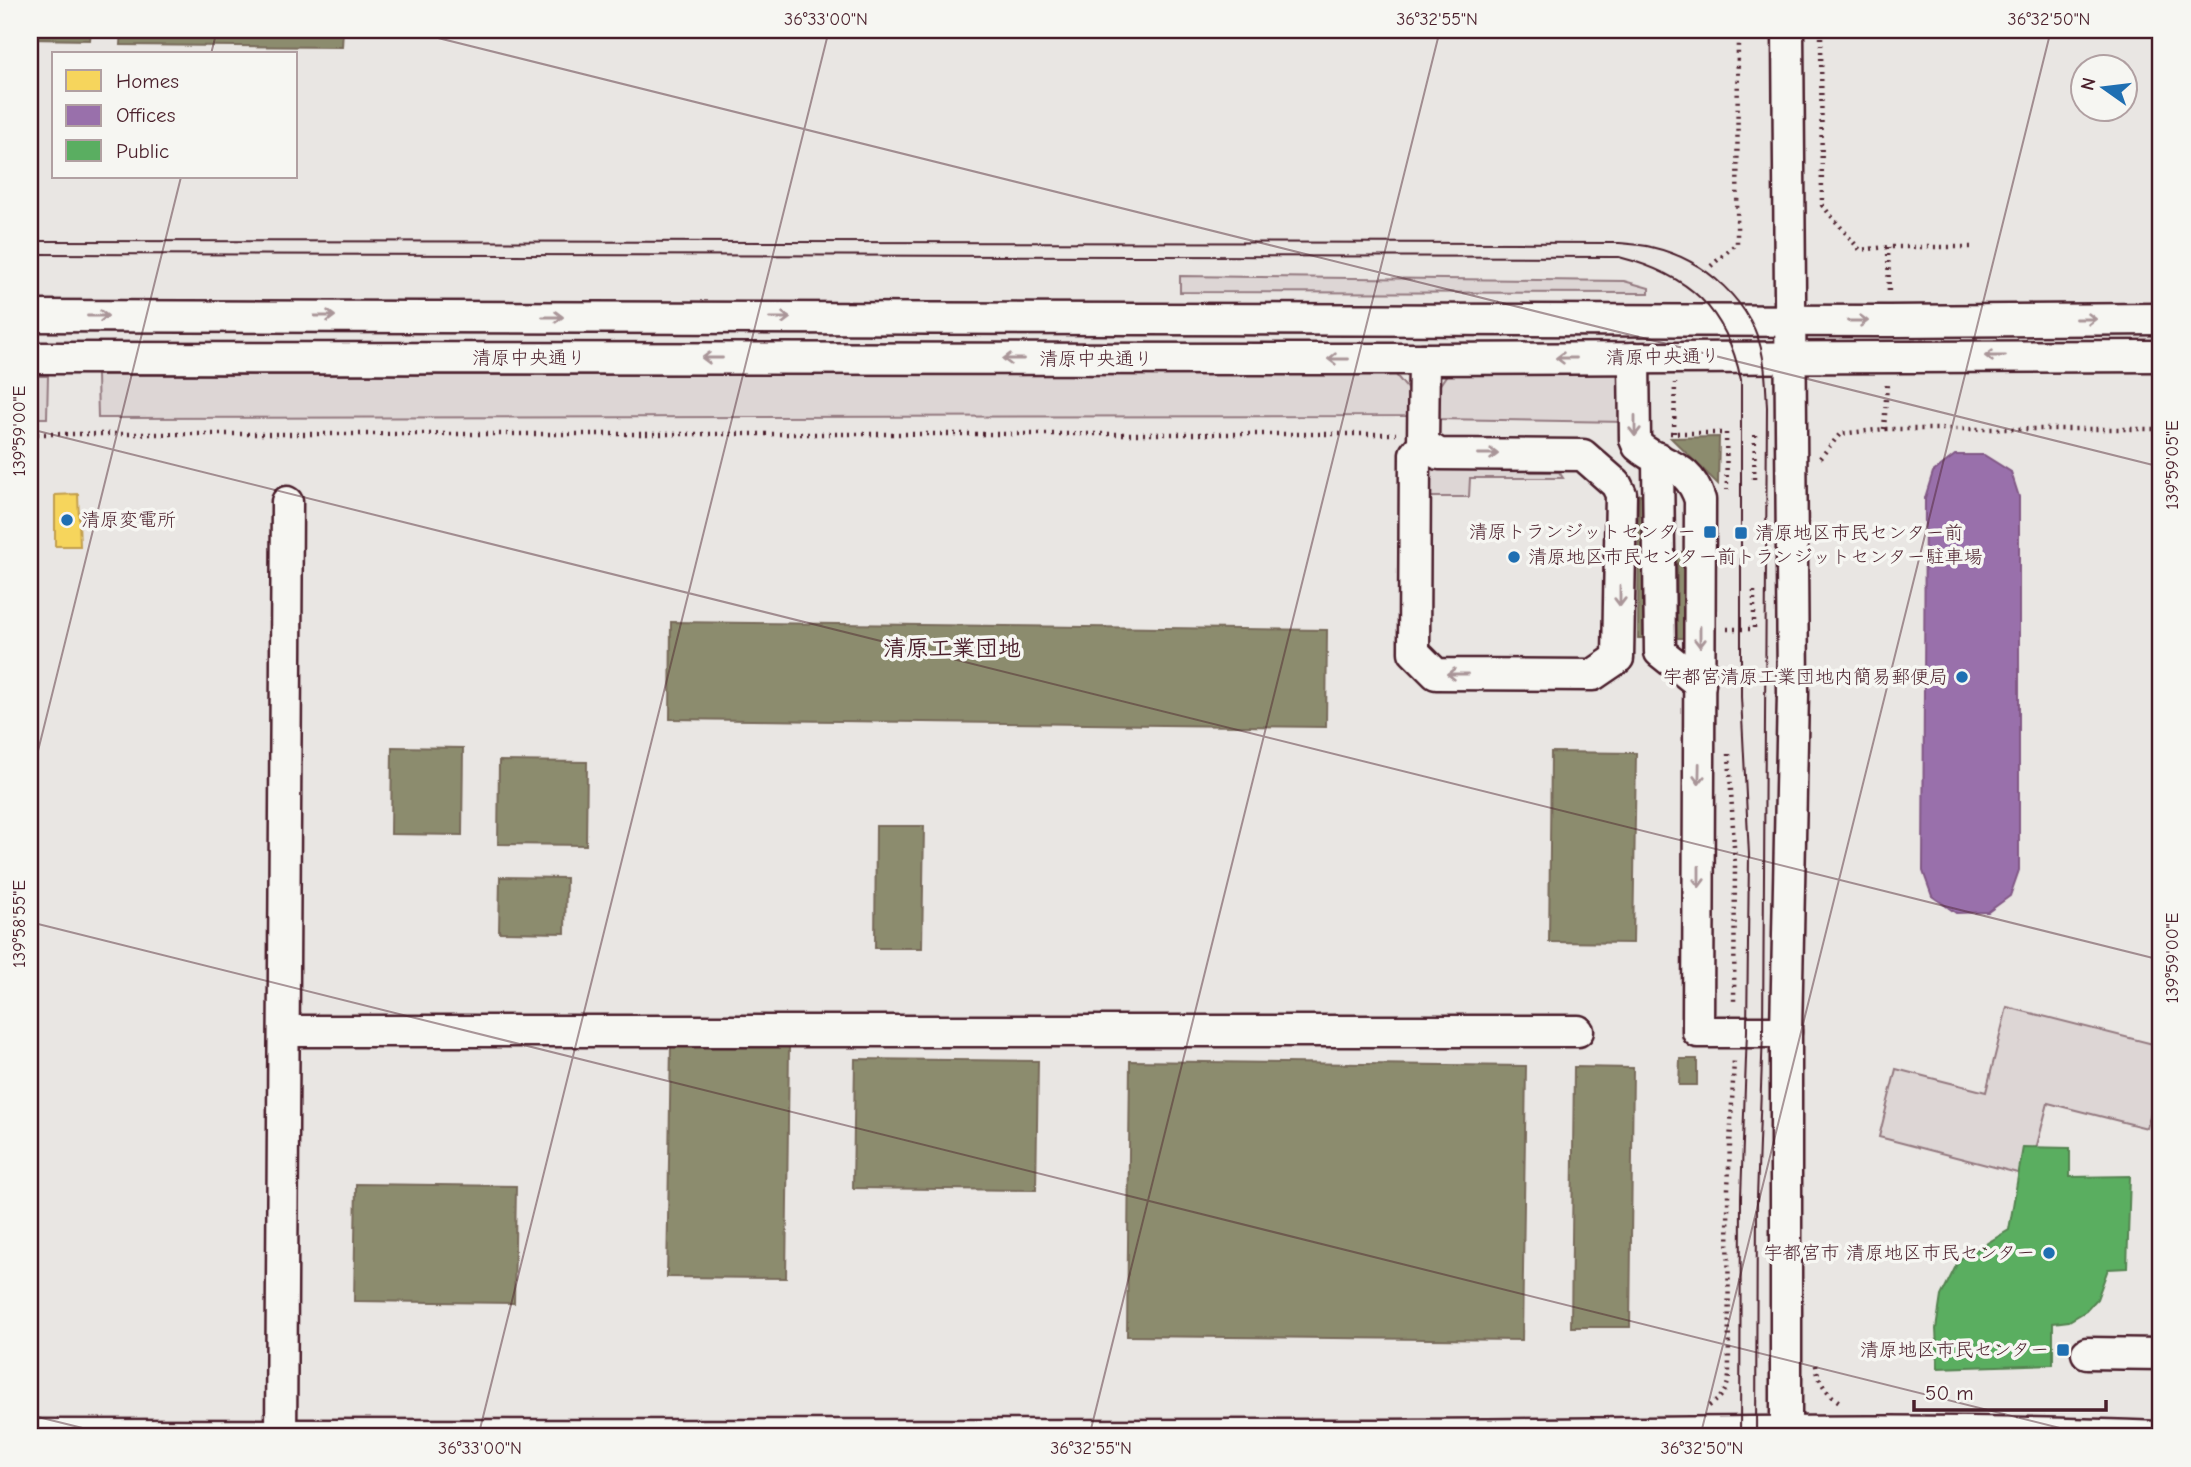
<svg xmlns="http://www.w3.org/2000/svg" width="2191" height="1467" font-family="'Comic Neue','Klee One',sans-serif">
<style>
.built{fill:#e9e6e3;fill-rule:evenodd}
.green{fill:#ddd6d5;stroke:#947a80;stroke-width:2}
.homes{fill:#f6d55c;stroke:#c29e4d;stroke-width:2}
.offices{fill:#9970ab;stroke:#815885;stroke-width:2}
.public{fill:#5aae61;stroke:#558351;stroke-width:2}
.industry{fill:#8c8c6e;stroke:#786b5a;stroke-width:2}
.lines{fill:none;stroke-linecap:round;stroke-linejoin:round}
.minor-casing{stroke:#4a1f2b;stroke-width:35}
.path{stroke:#4a1f2b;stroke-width:4.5;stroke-dasharray:2 5;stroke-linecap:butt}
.minor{stroke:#f6f6f2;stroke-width:30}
.tram{stroke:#4a1f2b;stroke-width:2}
.oneway{stroke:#a99598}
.ticks{fill:none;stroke:#4a1f2b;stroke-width:2;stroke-opacity:0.45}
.poi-dot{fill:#1f6fb2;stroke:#f6f6f2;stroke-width:2.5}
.labels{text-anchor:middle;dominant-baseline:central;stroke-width:7;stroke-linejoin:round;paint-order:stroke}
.street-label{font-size:19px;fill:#4a1f2b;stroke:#f6f6f2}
.poi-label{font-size:19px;fill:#4a1f2b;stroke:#f6f6f2;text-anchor:end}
.quarter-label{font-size:23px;font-weight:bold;fill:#4a1f2b;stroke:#f6f6f2}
.neatline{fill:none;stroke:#4a1f2b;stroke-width:2.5}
.ticks-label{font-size:18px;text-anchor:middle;fill:#4a1f2b}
</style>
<rect width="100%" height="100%" fill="#f6f6f2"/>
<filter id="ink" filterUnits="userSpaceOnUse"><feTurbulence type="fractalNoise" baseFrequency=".0143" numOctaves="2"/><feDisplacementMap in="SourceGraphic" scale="14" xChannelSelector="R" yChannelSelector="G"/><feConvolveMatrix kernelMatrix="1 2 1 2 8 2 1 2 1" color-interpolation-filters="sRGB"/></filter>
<g filter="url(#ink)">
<path class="built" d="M30 30H2161V1437H30ZM54 54H296V177H54ZM2082 66H2124V108H2082Z"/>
<g class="green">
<path d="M1180 276 1624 281 1649 288V293L1180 292Z"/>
<path d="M1448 373 1627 374 1626 422 1435 419V392Z"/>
<path d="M97 375H1396L1409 391V416L98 418Z"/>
<path d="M30 376H48L47 418H30Z"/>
<path d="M1423 460H1509L1531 472H1559L1563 478H1470L1469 497H1423Z"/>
<path d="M2007 1007 2161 1046V1072L2147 1128 2048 1103 2029 1176 1879 1137 1896 1069 1986 1092Z"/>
</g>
<path class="homes" d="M78 494 80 546H55V495Z"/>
<path class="offices" d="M1955 455H1984L2011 472 2019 497V870L2010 896 1988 912 1956 913 1932 896 1923 871 1925 498 1933 472Z"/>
<path class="public" d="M2023 1147 2070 1148V1177L2130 1176 2127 1268 2108 1269 2097 1299 2086 1311 2069 1321 2053 1323V1364L1938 1368 1936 1329 1941 1296 1959 1260 2009 1230Z"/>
<g class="industry">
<path d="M30 30H91L90 40 30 39Z"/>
<path d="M121 30H343L342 47 120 45Z"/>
<path d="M1719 437 1718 484 1671 438Z"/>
<path d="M1639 495H1648V638H1638Z"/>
<path d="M1677 552H1687L1686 638H1677Z"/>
<path d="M671 622 1327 630 1326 727 670 719Z"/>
<path d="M392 747 463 748 462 835 391 834Z"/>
<path d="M1551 752 1636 753 1633 943 1549 942Z"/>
<path d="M499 761 587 762 586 845 498 844Z"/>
<path d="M876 826H924L922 948H875Z"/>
<path d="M500 877 566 878 565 933 499 932Z"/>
<path d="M671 1045 789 1046 786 1278 667 1277Z"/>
<path d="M855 1059 1038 1061 1036 1190 853 1188Z"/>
<path d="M1680 1059H1697V1085H1679Z"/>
<path d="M1130 1061 1526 1066 1522 1340 1127 1336Z"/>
<path d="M1574 1067 1633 1068 1630 1327H1571Z"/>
<path d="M356 1184 516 1186 514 1303 354 1301Z"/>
</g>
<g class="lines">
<g class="minor-casing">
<g id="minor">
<path d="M30 316 1889 321 2161 319"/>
<path d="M30 358 1424 359 2161 356"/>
<path d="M1634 358 1635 439 1638 446C1663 468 1688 462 1700 500L1698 1032H1786"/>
<path d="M1423 444 1439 454 1583 455 1616 484 1621 494 1618 658 1593 675 1436 674 1414 652 1415 454 1423 444 1424 359"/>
<path d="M1658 458 1660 652 1700 684"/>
<path d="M285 1031H1578"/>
<path d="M2087 1353 2161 1354"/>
<path d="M30 1435C479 1435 929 1436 1378 1435 1639 1435 1899 1426 2159 1437"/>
<path d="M281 1437 287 502"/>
<path d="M1786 1437V1032L1793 693 1788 30"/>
</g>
</g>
<g class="path">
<path d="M1821 30 1822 205 1860 250 1888 247H1973"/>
<path d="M1888 247 1889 295"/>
<path d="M1711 266 1737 243 1738 30"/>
<path d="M1884 429 1887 384"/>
<path d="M1670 433H1726L1727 490"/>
<path d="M1674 433 1675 383"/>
<path d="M30 434H1396"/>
<path d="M1820 458 1840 434 1884 429H2161"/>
<path d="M1754 479 1755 434"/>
<path d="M1727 629H1754V587"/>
<path d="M1729 754 1735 865 1734 1004"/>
<path d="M1816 1365C1818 1381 1827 1394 1841 1403"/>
<path d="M1709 1406C1722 1397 1727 1391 1729 1376L1728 1189 1734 1059"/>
</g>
<use href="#minor" class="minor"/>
<g class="tram">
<path d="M30 241 1619 243C1629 244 1641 244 1651 247 1705 259 1754 303 1763 358 1766 374 1766 391 1767 407L1763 1032 1757 1198 1756 1437"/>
<path d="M30 254 1619 257C1689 275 1726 308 1741 380V697L1749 855 1747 1031 1741 1197 1740 1437"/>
</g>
</g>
<defs><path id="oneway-shaft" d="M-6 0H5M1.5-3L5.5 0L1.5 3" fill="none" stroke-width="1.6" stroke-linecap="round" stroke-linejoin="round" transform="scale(1.75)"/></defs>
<g class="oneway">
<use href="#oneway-shaft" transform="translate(98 316)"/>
<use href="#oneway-shaft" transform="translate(325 316)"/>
<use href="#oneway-shaft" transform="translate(553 317)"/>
<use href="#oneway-shaft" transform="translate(780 318)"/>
<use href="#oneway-shaft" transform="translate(2086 319)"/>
<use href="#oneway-shaft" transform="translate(1858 321)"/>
<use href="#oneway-shaft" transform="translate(1995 356) rotate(180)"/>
<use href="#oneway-shaft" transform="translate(712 358) rotate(-180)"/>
<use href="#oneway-shaft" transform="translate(1566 358) rotate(180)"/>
<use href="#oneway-shaft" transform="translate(1013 359) rotate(-180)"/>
<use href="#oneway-shaft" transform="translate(1338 359) rotate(-180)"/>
<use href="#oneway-shaft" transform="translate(1635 426) rotate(90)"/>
<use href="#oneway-shaft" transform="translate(1488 454)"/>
<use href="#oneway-shaft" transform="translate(1620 596) rotate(90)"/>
<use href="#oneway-shaft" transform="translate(1700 637) rotate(90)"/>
<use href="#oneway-shaft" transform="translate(1457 674) rotate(-180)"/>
<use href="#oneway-shaft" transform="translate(1699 774) rotate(91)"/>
<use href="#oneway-shaft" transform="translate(1699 877) rotate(90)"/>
</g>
</g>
<path class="ticks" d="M406 30 2161 467M211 54 217 30M30 429 2161 960M30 783 181 177M30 922 2096 1437M30 1415 119 1437M478 1437 829 30M1089 1437 1440 30M1700 1437 2051 30"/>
<g class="poi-dot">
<circle cx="67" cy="520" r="7"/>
<rect x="1703" y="525" width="14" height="14" rx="3.5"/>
<rect x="1734" y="526" width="14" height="14" rx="3.5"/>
<circle cx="1514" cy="557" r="7"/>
<circle cx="1962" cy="677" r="7"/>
<circle cx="2049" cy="1253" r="7"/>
<rect x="2056" y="1343" width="14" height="14" rx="3.5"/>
</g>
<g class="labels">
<g class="street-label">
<text transform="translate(1663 357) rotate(-1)">清原中央通り</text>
<text x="529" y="358">清原中央通り</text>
<text x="1096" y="359">清原中央通り</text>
</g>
<g class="poi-label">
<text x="81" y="520" text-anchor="start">清原変電所</text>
<text x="1696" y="532">清原トランジットセンター</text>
<text x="1755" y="533" text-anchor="start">清原地区市民センター前</text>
<text x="1528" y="557" text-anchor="start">清原地区市民センター前トランジットセンター駐車場</text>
<text x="1948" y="677">宇都宮清原工業団地内簡易郵便局</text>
<text x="2035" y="1253">宇都宮市 清原地区市民センター</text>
<text x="2049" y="1350">清原地区市民センター</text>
</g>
<g class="quarter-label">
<text x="952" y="648">清原工業団地</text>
</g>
</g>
<rect width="2191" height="1467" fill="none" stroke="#f6f6f2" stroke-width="77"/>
<rect x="52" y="52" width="245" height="126" fill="#f6f6f2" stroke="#b1a0a2" stroke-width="2"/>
<rect x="66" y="70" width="35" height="21" fill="#f6d55c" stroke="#b1a0a2" stroke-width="2"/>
<text x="116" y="88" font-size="21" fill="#4a1f2b">Homes</text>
<rect x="66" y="105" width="35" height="21" fill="#9970ab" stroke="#b1a0a2" stroke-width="2"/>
<text x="116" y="122" font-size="21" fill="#4a1f2b">Offices</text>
<rect x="66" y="140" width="35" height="21" fill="#5aae61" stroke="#b1a0a2" stroke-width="2"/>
<text x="116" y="158" font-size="21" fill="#4a1f2b">Public</text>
<g transform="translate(2104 88) rotate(284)"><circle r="33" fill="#f6f6f2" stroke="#b1a0a2" stroke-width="2"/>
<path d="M0-5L12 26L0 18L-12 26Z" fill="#1f6fb2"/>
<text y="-10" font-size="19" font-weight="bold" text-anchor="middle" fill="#4a1f2b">N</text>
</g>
<path d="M1914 1400v10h192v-10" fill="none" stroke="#4a1f2b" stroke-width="3.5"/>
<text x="1925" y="1400" font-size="21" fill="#4a1f2b" stroke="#f6f6f2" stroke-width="5" paint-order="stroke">50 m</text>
<rect x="38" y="38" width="2114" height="1390" class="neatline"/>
<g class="ticks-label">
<text x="826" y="25">36°33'00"N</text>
<text x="1437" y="25">36°32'55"N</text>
<text x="2049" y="25">36°32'50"N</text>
<text transform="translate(19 431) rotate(-90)" y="6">139°59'00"E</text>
<text transform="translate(2172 465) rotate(-90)" y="6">139°59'05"E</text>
<text transform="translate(19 924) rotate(-90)" y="6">139°58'55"E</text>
<text transform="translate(2172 958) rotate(-90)" y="6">139°59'00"E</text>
<text x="480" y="1454">36°33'00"N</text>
<text x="1091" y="1454">36°32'55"N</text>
<text x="1702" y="1454">36°32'50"N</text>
</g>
</svg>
